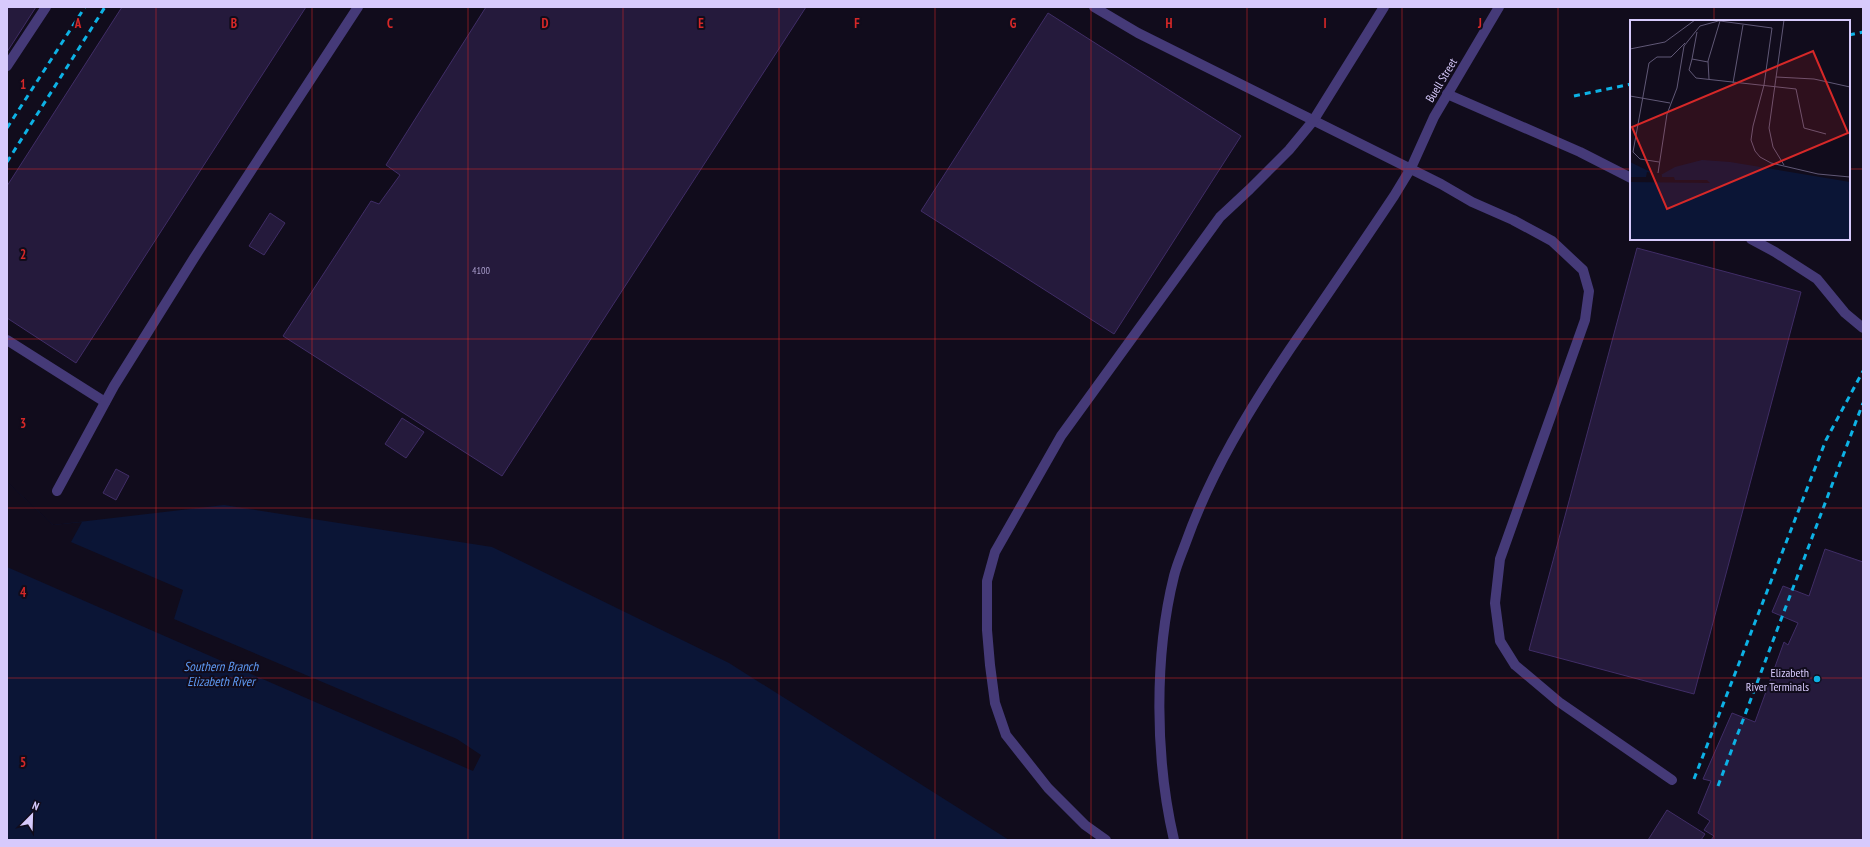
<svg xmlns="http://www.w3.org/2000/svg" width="1870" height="847" font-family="'PT Sans Narrow',sans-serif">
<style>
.water{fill:#0b1536}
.pier{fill:#110c1c}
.building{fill:#251a3c;stroke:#402d66}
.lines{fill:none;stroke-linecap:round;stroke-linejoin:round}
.minor{stroke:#453a78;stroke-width:10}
.rail{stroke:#0db2e5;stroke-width:3;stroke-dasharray:6 5;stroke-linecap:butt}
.grid{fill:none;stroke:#d62828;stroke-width:1;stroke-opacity:0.55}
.poi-dot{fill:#0db2e5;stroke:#110c1c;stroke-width:1.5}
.labels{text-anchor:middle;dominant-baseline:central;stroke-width:4;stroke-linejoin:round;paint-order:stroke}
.number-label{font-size:10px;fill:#aa9ecc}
.street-label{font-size:12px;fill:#d7cafc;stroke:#110c1c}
.poi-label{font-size:12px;fill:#d7cafc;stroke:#110c1c;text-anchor:end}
.water-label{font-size:13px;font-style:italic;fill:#5f9bf6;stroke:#110c1c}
.inset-road{fill:none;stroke:#605876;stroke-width:1}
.view{fill:#d62828;fill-opacity:0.15;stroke:#d62828;stroke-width:2}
.inset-edge{fill:none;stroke:#d7cafc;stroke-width:2}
.grid-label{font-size:13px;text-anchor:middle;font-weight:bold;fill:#d62828;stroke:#110c1c;stroke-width:4;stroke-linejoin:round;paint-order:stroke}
</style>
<rect width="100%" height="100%" fill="#110c1c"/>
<path class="water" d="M7 482 53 525 224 505 492 547 729 663 1009 840H7Z"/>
<path class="pier" d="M7 482 53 525 82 522 71 542 183 590 174 619 457 739 481 755 473 771 7 567Z"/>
<g class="building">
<path d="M7 7H36L7 52Z"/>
<path d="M122 7H306L76 363 7 318V186Z"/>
<path d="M486 7H806L502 476 283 336 371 201 379 204 400 175 386 165Z"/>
<path d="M1048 13 1241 136 1114 334 921 211Z"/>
<path d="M270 213 285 223 264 255 249 246Z"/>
<path d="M1637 248 1801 292 1694 694 1529 650Z"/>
<path d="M402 418 424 432 406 458 385 444Z"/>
<path d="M116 469 129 476 116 500 103 493Z"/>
<path d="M1825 549 1863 562V840H1711L1714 836 1704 830 1710 821 1698 813 1711 781 1703 779 1732 713 1755 722 1784 642 1788 645 1798 623 1772 612 1783 586 1809 596Z"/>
<path d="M1667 810 1705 834 1701 840H1648Z"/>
</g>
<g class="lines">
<g class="minor">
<path d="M1094 7 1138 33 1441 184 1472 202 1513 220 1552 241 1583 270 1589 291 1585 320 1500 559 1495 603 1500 641 1515 665 1559 702 1672 780"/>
<path d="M7 66 46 7"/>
<path d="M1447 94 1580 152 1631 178"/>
<path d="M1751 239 1775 252 1817 279 1845 313 1863 328"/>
<path d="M7 340 105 402"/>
<path d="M57 491 114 386 194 258 358 7"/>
<path d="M1106 840 1085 825 1048 788 1006 735 995 703 990 665 987 630V581L995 552 1061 436 1220 217 1250 189 1289 150 1313 121 1384 7"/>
<path d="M1174 840C1155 759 1154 656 1174 576 1177 564 1182 553 1186 542 1211 472 1249 410 1290 349 1325 298 1360 247 1394 196L1411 168 1434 117 1499 7"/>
</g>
<g class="rail">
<path d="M1849 35 1863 32"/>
<path d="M1574 96 1631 84"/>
<path d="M7 128 85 7"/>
<path d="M7 162 105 7"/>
<path d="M1694 779 1826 440 1863 371"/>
<path d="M1718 786 1863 403"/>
</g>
</g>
<path class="grid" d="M156 7V840M312 7V840M468 7V840M623 7V840M779 7V840M935 7V840M1091 7V840M1247 7V840M1402 7V840M1558 7V840M1714 7V21M7 169H1631M1849 169H1863M1714 239V840M7 339H1863M7 508H1863M7 678H1863"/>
<circle class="poi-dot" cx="1817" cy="679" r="4"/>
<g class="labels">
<g class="number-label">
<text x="481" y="270">4100</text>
</g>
<g class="street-label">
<text transform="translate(1441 80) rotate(-59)">Buell Street</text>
</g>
<g class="poi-label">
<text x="1809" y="672">Elizabeth<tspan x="1809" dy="14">River Terminals</tspan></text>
</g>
<g class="water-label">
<text x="221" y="666">Southern Branch<tspan x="221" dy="15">Elizabeth River</tspan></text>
</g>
</g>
<g transform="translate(1630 20)">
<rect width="220" height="220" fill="#110c1c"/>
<path d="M72 140 100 142 220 162V220H0V142L29 156 45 147Z" fill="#0b1536"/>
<path d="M17 152 32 155V157H44L45 160H77L80 163 0 162 1 157H16Z" fill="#110c1c"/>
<path class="inset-road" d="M67 12 62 39 78 42M0 29 35 22 65 0M62 39 59 50 66 58 166 69 174 108 196 114M146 57 184 59 220 67M79 59 78 41 90 1 142 8 134 65 123 106 121 120 125 131 130 137 141 143 188 154 220 157M103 63 113 5M0 76 40 83M29 142 10 139 3 132 19 43 27 37H41L55 23M154 145 143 127 139 108 154 0M28 153 37 94 47 68 54 26 70 6 92 0"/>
<path class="view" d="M183 31 218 113 37 189 2 107Z"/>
<rect width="220" height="220" class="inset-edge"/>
</g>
<g class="grid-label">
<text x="78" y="28">A</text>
<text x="234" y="28">B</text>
<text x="390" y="28">C</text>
<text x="545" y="28">D</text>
<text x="701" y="28">E</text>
<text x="857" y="28">F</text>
<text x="1013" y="28">G</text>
<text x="1169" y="28">H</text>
<text x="1325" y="28">I</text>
<text x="1480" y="28">J</text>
<text x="23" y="89">1</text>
<text x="23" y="259">2</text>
<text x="23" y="428">3</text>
<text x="23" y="597">4</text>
<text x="23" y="767">5</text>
</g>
<rect width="1870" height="847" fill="none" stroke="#d7cafc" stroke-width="16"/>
<g transform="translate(32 815) rotate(23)" stroke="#110c1c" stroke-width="3" paint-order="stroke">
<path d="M0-3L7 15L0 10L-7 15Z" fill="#d7cafc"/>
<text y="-6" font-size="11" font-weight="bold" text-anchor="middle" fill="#d7cafc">N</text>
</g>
</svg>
